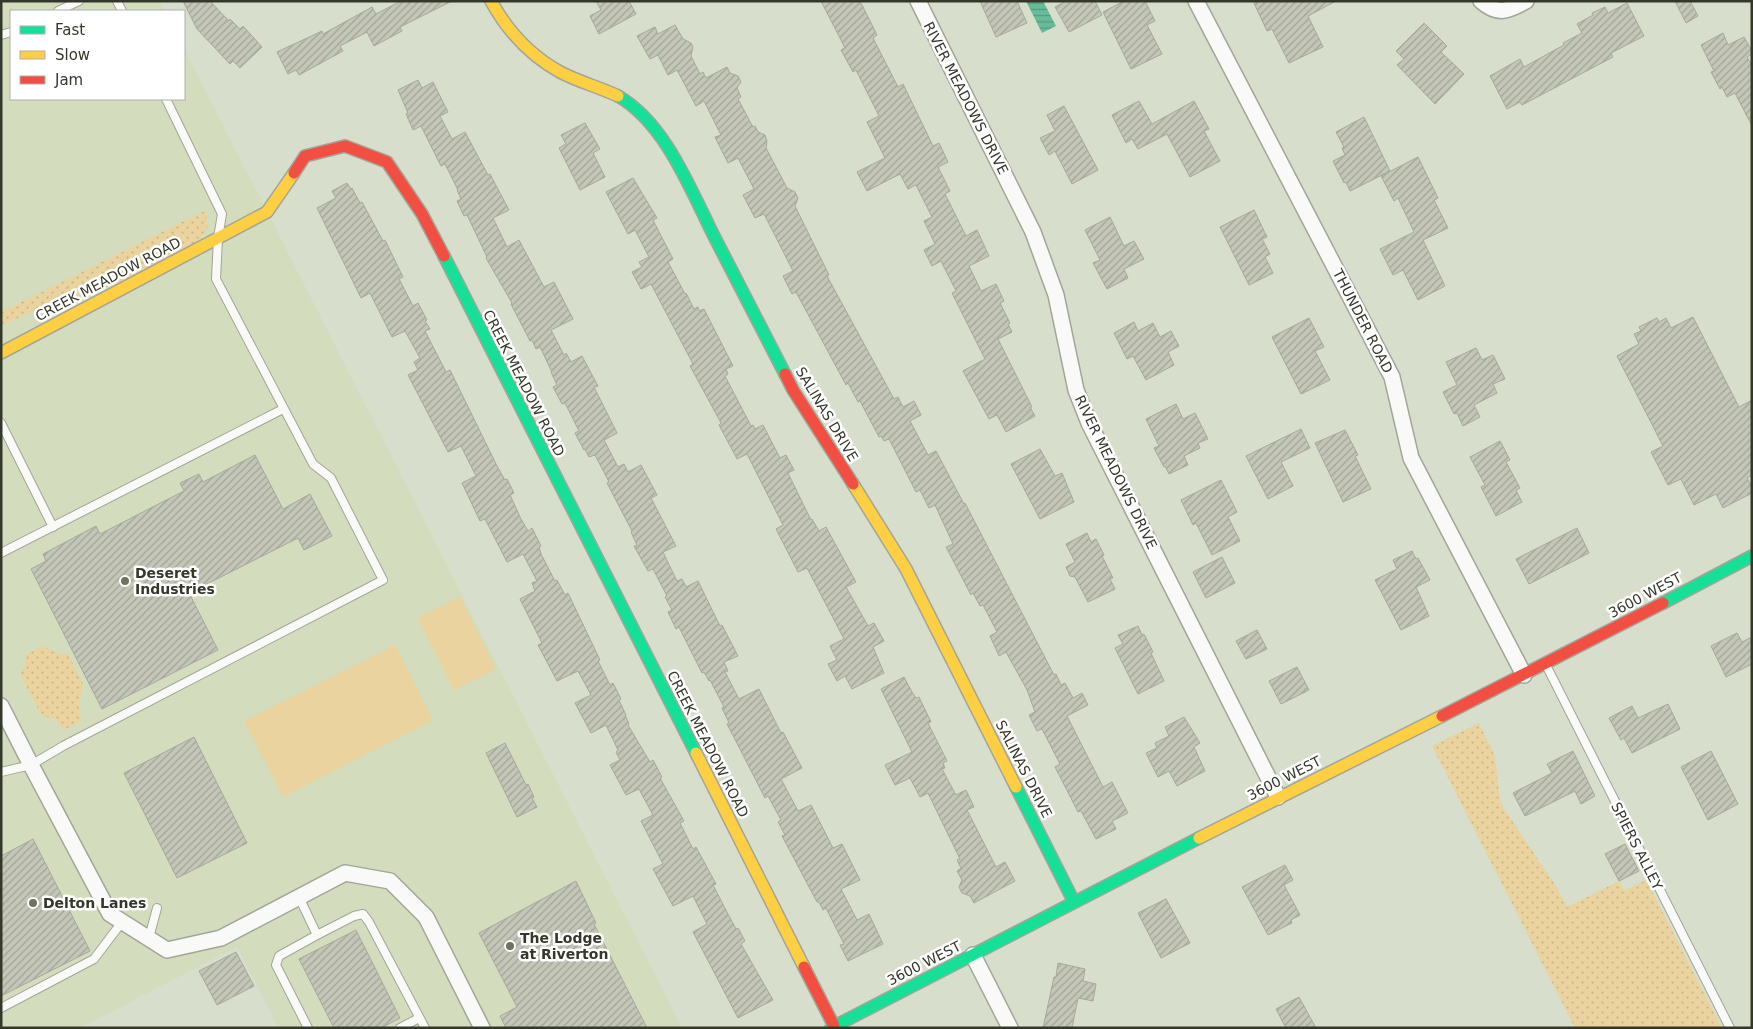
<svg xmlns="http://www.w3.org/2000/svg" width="1753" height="1029" font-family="'DejaVu Sans',sans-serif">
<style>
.built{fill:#d3ddbe}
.grass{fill:url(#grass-dots)}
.pitch{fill:#ead39e}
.water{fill:url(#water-rules)}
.building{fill:url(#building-hatch);stroke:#a7a99a}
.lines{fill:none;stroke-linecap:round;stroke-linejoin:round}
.lane-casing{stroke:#a1a697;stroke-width:10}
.street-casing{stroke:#a1a697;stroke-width:18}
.fast-casing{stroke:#a1a697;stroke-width:14}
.slow-casing{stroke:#a1a697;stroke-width:14}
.jam-casing{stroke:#a1a697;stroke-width:14}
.lane{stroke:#f9faf7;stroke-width:8}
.street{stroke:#f9faf7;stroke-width:15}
.fast{stroke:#16e098;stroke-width:11}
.slow{stroke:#ffcf43;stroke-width:11}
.jam{stroke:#f24e42;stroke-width:11}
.poi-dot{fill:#6d7262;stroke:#fff;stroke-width:2}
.labels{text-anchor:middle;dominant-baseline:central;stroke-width:5;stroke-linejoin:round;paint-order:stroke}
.street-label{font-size:14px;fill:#34382a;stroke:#fff}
.poi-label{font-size:14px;font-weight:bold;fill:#34382a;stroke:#fff;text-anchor:start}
</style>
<defs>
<pattern id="grass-dots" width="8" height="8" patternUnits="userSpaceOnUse" patternTransform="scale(1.25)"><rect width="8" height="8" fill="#ead39e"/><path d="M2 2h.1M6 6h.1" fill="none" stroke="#c9b688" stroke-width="1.8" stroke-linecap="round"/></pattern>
<pattern id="water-rules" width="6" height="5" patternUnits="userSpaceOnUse" patternTransform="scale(1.25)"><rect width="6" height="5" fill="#66bc99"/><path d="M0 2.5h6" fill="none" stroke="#559a7d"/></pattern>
<pattern id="building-hatch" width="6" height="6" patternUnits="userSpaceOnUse" patternTransform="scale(1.25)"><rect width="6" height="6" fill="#c4c7b8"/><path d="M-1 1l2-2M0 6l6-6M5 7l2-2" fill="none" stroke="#a0a396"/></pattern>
</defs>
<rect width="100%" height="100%" fill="#d7decb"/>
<path class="built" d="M1 1H160L165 11H11V99H184V48L682 1028H279L237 947 80 1028H1Z"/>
<g class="grass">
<path d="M206 210 208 226 198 243 118 284 35 310 1 326V312Z"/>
<path d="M43 646 59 654H68L84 686C78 699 77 707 82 721L64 730 55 719 42 716 20 675 25 664 26 654Z"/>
<path d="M1479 723 1495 756 1500 801 1505 810 1556 886 1567 907 1619 881 1624 891 1646 880 1722 1028H1575L1432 746Z"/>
</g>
<g class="pitch">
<path d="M460 597 496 669 454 690 417 618Z"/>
<path d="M395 645 433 720 283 797 244 721Z"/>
</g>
<path class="water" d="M1026 1H1043L1056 26 1042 33Z"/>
<g class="building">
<path d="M183 1H210L229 21 230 19 240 29 243 26 262 47 240 68 233 61 230 64 197 29Z"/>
<path d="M401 1H452L400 27 402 31 374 46 367 32 340 46 343 51 299 75 296 70 288 74 277 52 322 31 323 34 372 7 376 14Z"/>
<path d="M596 1H629L636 14 599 34 590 16 601 10Z"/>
<path d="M821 1H860L877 35 873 38 898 87 903 84 933 146 939 143 948 162 938 167 950 191 945 194 966 236 977 230 989 256 969 266 981 291 996 284 1004 301 1000 303 1010 323 1008 324 1012 332 998 339 1032 407H1030L1035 416 1006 432 997 415 989 419 963 371 985 359 952 293 956 291 941 261 932 266 924 250 935 244 924 221 932 217 916 185 908 189 900 174 867 191 857 172 885 158 867 122 879 116 856 70 853 72 841 50 845 48Z"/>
<path d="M980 1H1017L1027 23 996 37Z"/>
<path d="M1066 1H1095L1102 15 1069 32 1055 7Z"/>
<path d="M1124 1H1145L1155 21 1147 25 1162 54 1131 69 1103 12Z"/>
<path d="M1253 1H1336L1308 16 1323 47 1289 63 1272 29 1267 31Z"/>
<path d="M1675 1H1690L1698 16 1686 23Z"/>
<path d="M1627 3 1644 36 1611 53 1613 57 1522 105 1520 102 1507 109 1490 76 1520 59 1524 67 1564 45 1563 43 1582 33 1577 24 1593 15 1592 13 1605 7 1608 13Z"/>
<path d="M1424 23 1447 46 1441 52 1464 74 1435 104 1397 65 1404 59 1396 51Z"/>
<path d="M675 25 683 39 691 43 693 47 691 56 700 74 703 72 706 78 727 67 730 73 738 76 741 82 737 88 741 97 738 99 753 127 755 126 758 132 765 135 767 141 766 148 787 188 795 192 798 198 795 206 829 275 827 276 894 399 898 397 903 407 914 401 921 415 910 421 928 455 936 451 964 504 965 503 1054 675 1056 674 1061 685 1065 683 1073 698 1082 693 1088 705 1067 716 1103 787 1112 782 1128 813 1112 821 1116 829 1096 839 1081 811 1078 812 1055 767 1060 764 1042 729 1037 731 1029 715 1035 712 1027 690 1006 652 999 656 990 636 997 632 983 605 980 606 973 593 971 595 946 547 953 544 935 505 929 508 920 490 916 492 889 439 884 441 881 436 879 437 860 401 858 402 848 383 846 385 796 292 792 294 783 276 793 271 764 214 755 218 743 195 754 189 738 158 728 163 715 137 721 135 704 101 696 106 677 70 668 75 658 55 650 59 637 36 655 27 658 34Z"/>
<path d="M1723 33 1728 45 1744 37 1752 51V54L1747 57 1752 66V126L1735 93 1727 97 1722 87 1720 89 1711 72 1714 71 1701 45Z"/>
<path d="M418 80 422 88 433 82 448 112 440 116 452 139 465 132 488 175 490 174 509 210 493 218 507 247 519 240 544 287 554 282 573 319 551 330 564 355 566 353 571 362 582 356 598 386 594 387 617 433 604 440 618 467 624 464 628 472 641 465 657 495 651 498 676 546 663 552 677 581 682 579 686 587 698 581 720 626 722 625 738 656 724 662 728 671 725 672 739 699 759 689 781 733 783 732 802 768 781 779 798 811 811 805 833 848 842 844 860 880 841 889 857 920 869 914 883 944 848 961 840 945 844 944 826 908 823 910 819 902H817L782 836 785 835 778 822 781 820 768 796 765 798 742 753 727 724 729 723 722 708 724 707 710 680 709 681 704 672 702 673 679 627 676 629 668 612 672 610 665 597 667 596 653 569 648 571 634 546 637 545 631 532 632 531 607 483 609 482 595 455 589 457 585 449 584 450 575 433 579 431 565 403 562 404 553 387 557 385 551 372H552L540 347 536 349 532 340 530 341 511 304 512 303 486 258 487 257 467 215 464 216 457 201 461 199 457 190H458L445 164 441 166 421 126 413 130 406 114 408 113 398 90Z"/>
<path d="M1139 101 1152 124 1194 101 1209 129 1204 131 1220 161 1190 177 1167 134 1138 149 1132 139 1126 143 1112 115Z"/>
<path d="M1064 106 1098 170 1072 184 1055 151 1049 155 1040 138 1055 131 1047 115Z"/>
<path d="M1364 117 1390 171 1350 191 1346 182 1344 183 1333 161 1345 155 1342 148 1344 147 1336 132Z"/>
<path d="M585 123 600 149 593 153 605 177 580 190 559 148 566 144 561 135Z"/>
<path d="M1418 157 1438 198 1434 200 1448 228 1423 240 1445 286 1418 300 1403 270 1393 275 1380 249 1414 232 1398 198 1394 201 1381 176Z"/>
<path d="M633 178 657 218 653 220 673 259 668 262 685 294 686 293 694 309 698 307 699 311 704 309 733 366 726 369 728 374 725 376 751 426 753 425 755 429 763 425 780 458 786 455 794 470 788 473 811 520 812 519 819 531 826 527 856 582 846 587 868 626 874 623 884 641 873 647 884 673 852 689 845 676 837 681 828 664 837 660 830 646 844 639 807 568 798 572 776 529 783 525 747 454 737 459 719 425 721 423 690 366 693 364 651 284 641 289 632 272 642 267 639 262 649 257 635 230 628 234 606 192Z"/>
<path d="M347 183 351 189 352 188 360 203 362 202 383 241 385 240 403 277 399 279 413 306 418 303 427 320 425 321 430 329 425 331 446 372 450 370 497 466 505 480 507 479 514 493 510 495 521 519 528 531 532 528 541 546 539 547 541 554 555 581 557 580 565 595 568 593 600 660 598 661 610 685 613 683 621 699 619 700 626 715H625L629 724 628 725 650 762 653 760 662 777 660 778 684 821 680 823 693 849 696 847 716 884 713 885 728 914 736 929 738 928 745 941 741 944 773 1000 738 1018 693 932 707 924 693 896 673 906 653 869 663 864 641 821 653 815 639 789 626 795 610 765 620 760 616 752 618 750 606 725 591 733 575 703 591 695 578 671 557 681 538 645 542 643 520 599 535 591 532 583 537 581 523 554 507 562 485 519 480 521 462 483 476 476 461 446 448 452 408 375 418 370 414 362 420 358 405 331 392 337 370 293 361 298 317 208 336 198 332 191Z"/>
<path d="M1254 210 1267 237 1262 239 1270 254 1265 257 1273 273 1249 285 1220 227Z"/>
<path d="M1110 217 1124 246 1134 241 1144 259 1124 269 1128 278 1107 289 1093 263 1100 260 1085 230Z"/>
<path d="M1693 317 1739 407 1752 400V475L1747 478 1752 487V493L1723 508 1716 494 1694 505 1681 479 1668 485 1651 452 1663 446 1617 356 1639 344 1634 334 1641 331 1639 327 1657 318 1659 322 1666 318 1671 328Z"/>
<path d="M1309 318 1324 347 1315 351 1330 380 1301 394 1272 337Z"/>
<path d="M1134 322 1138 331 1153 323 1160 337 1171 331 1179 346 1168 352 1174 365 1146 380 1133 356 1127 359 1114 333Z"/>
<path d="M1476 348 1482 360 1493 355 1505 379 1493 384 1497 393 1474 405 1480 417 1463 426 1457 413 1454 414 1443 392 1457 385 1446 362Z"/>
<path d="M1176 404 1183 419 1195 413 1208 439 1198 443 1200 448 1184 456 1188 465 1169 474 1165 466 1164 467 1154 448 1159 446 1146 419Z"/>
<path d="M1301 429 1310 448 1281 462 1293 486 1268 499 1246 456Z"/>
<path d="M1345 430 1358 455 1355 456 1371 489 1343 502 1315 443Z"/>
<path d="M1500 441 1510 460 1506 462 1520 488 1516 490 1522 502 1496 516 1481 487 1485 485 1470 457Z"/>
<path d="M1040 449 1055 476 1062 473 1074 502 1040 519 1011 464Z"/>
<path d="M255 455 283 509 310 494 332 536 304 550 298 538 189 593 218 650 102 709 31 569 46 561 43 554 96 526 100 534 184 491 180 483 199 474 203 482Z"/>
<path d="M1221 480 1237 512 1228 517 1240 541 1212 555 1196 523 1193 525 1181 500Z"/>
<path d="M1577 528 1589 553 1529 584 1516 559Z"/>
<path d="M1087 533 1091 542 1096 539 1104 555 1102 556 1113 578 1110 579 1115 589 1088 602 1075 577 1070 576 1066 567 1075 562 1066 544Z"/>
<path d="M1412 551 1416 559 1418 558 1430 580 1416 587 1429 616 1401 630 1375 580 1397 569 1393 560Z"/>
<path d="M1222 557 1235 583 1206 598 1193 572Z"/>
<path d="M1138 626 1142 635 1144 634 1153 652 1151 653 1164 681 1138 694 1115 648 1123 644 1118 635Z"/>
<path d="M1257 630 1267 649 1246 659 1236 641Z"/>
<path d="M1737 633 1742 642 1752 637V664L1726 677 1711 646Z"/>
<path d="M1297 667 1309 690 1281 704 1269 681Z"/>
<path d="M904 677 912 692 916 698 919 697 931 722 928 723 947 761 943 763 945 768 942 769 956 795 966 790 974 807 967 810 996 867 1005 862 1015 881 974 903 970 896 962 893 959 887 962 880 957 871 961 868 957 860 960 859 928 793 920 797 910 778 895 785 885 765 912 752 881 689Z"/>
<path d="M1668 704 1680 729 1632 753 1624 738 1621 740 1609 718 1632 706 1638 718Z"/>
<path d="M1184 717 1200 743 1194 747 1205 771 1177 786 1169 771 1158 777 1146 753 1157 748 1155 743 1169 736 1165 727Z"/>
<path d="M194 737 247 843 177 878 124 773Z"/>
<path d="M505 743 526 785 528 784 534 797 532 798 537 807 517 817 486 753Z"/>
<path d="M1573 751 1595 796 1581 804 1575 791 1525 816 1513 793 1552 773 1547 764Z"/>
<path d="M1711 751 1738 804 1708 820 1681 767Z"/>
<path d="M33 839 90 951 1 996V856Z"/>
<path d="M1625 844 1639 871 1619 881 1605 854Z"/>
<path d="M1285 865 1293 880 1284 885 1300 915 1291 920 1292 923 1268 935 1242 887Z"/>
<path d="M576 881 596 923 594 924 647 1028H506L500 1016 517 1007 479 933Z"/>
<path d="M1166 899 1190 943 1161 958 1138 913Z"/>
<path d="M356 930 400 1018 381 1028H334L299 959Z"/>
<path d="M236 952 254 986 217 1005 199 971Z"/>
<path d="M1058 963 1085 969 1083 981 1096 984 1093 1001 1078 998 1072 1028H1043L1054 977H1056Z"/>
<path d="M1299 997 1316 1028H1286L1276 1009Z"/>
</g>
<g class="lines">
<g class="lane-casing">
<g id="lane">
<path d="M117 1 122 11"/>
<path d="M58 11 79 1"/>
<path d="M1 35 11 32"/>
<path d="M1 423 53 527"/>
<path d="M1 553 283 409"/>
<path d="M1546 665 1730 1028"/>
<path d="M1 772 31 765 63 746 383 580 331 478 313 464 216 279 218 238 222 214 166 99"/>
<path d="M299 897 317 935 354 916 363 914 369 922 425 1028"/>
<path d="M149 938 157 908"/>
<path d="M1 1008 94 959 122 922"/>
<path d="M308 1028 276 965 279 956 317 935"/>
<path d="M400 1028 419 1018"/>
</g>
</g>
<g class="street-casing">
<g id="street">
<path d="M918 1 1033 232 1056 295 1076 390 1089 423 1278 797"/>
<path d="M1196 1 1392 377 1411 458 1524 675"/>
<path d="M1481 1C1498 16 1508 11 1526 1"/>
<path d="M1 706 31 765 110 914 167 950 221 938 345 873 390 881 426 917 482 1028"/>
<path d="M973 955 1010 1028"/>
</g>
</g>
<g class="fast-casing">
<g id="fast">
<path d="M618 96C667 124 692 194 717 242 740 286 762 330 785 374"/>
<path d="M444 256 696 753"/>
<path d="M1663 603 1752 556"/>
<path d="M1016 787 1074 902"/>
<path d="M831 1028 1199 838"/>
</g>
</g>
<g class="slow-casing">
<g id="slow">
<path d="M491 1C507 30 531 56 560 72 579 82 599 87 618 96"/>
<path d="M1 353 267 212 294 173"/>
<path d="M853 484 906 569 1016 787"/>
<path d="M696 753 804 967"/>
<path d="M1199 838 1442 716"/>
</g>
</g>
<g class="jam-casing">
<g id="jam">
<path d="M294 173 305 156 345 146 387 162 422 214 444 256"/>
<path d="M785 374 793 390 853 484"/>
<path d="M1442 716 1663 603"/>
<path d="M804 967 834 1026"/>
</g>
</g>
<use href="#lane" class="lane"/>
<use href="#street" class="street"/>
<use href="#fast" class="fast"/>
<use href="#slow" class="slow"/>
<use href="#jam" class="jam"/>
</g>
<g class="poi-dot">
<circle cx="125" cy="581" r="5"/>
<circle cx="33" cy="903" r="5"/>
<circle cx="510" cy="946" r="5"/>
</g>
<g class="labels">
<g class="street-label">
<text transform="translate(966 98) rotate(63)">RIVER MEADOWS DRIVE</text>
<text transform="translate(108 279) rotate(-28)">CREEK MEADOW ROAD</text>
<text transform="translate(1363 321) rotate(63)">THUNDER ROAD</text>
<text transform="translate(524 383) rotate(63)">CREEK MEADOW ROAD</text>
<text transform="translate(827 414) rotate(59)">SALINAS DRIVE</text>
<text transform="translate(1116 472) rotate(64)">RIVER MEADOWS DRIVE</text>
<text transform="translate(1645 595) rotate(-28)">3600 WEST</text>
<text transform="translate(708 744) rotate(63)">CREEK MEADOW ROAD</text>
<text transform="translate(1024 769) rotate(63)">SALINAS DRIVE</text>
<text transform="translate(1284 778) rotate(-27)">3600 WEST</text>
<text transform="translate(1637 846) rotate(63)">SPIERS ALLEY</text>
<text transform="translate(924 963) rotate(-27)">3600 WEST</text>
</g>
<g class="poi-label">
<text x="135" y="573">Deseret<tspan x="135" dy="16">Industries</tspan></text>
<text x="43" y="903">Delton Lanes</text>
<text x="520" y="938">The Lodge<tspan x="520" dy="16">at Riverton</tspan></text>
</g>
</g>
<rect width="1753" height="1029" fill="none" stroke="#34382a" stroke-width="5"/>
<rect x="10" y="10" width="175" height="90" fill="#ffffff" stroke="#aeafaa"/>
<rect x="20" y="26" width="25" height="8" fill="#16e098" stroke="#aeafaa"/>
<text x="55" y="35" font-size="15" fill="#34382a">Fast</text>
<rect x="20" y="51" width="25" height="8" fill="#ffcf43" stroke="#aeafaa"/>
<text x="55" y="60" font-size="15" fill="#34382a">Slow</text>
<rect x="20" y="76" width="25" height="8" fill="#f24e42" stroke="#aeafaa"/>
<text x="55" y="85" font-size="15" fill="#34382a">Jam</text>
</svg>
